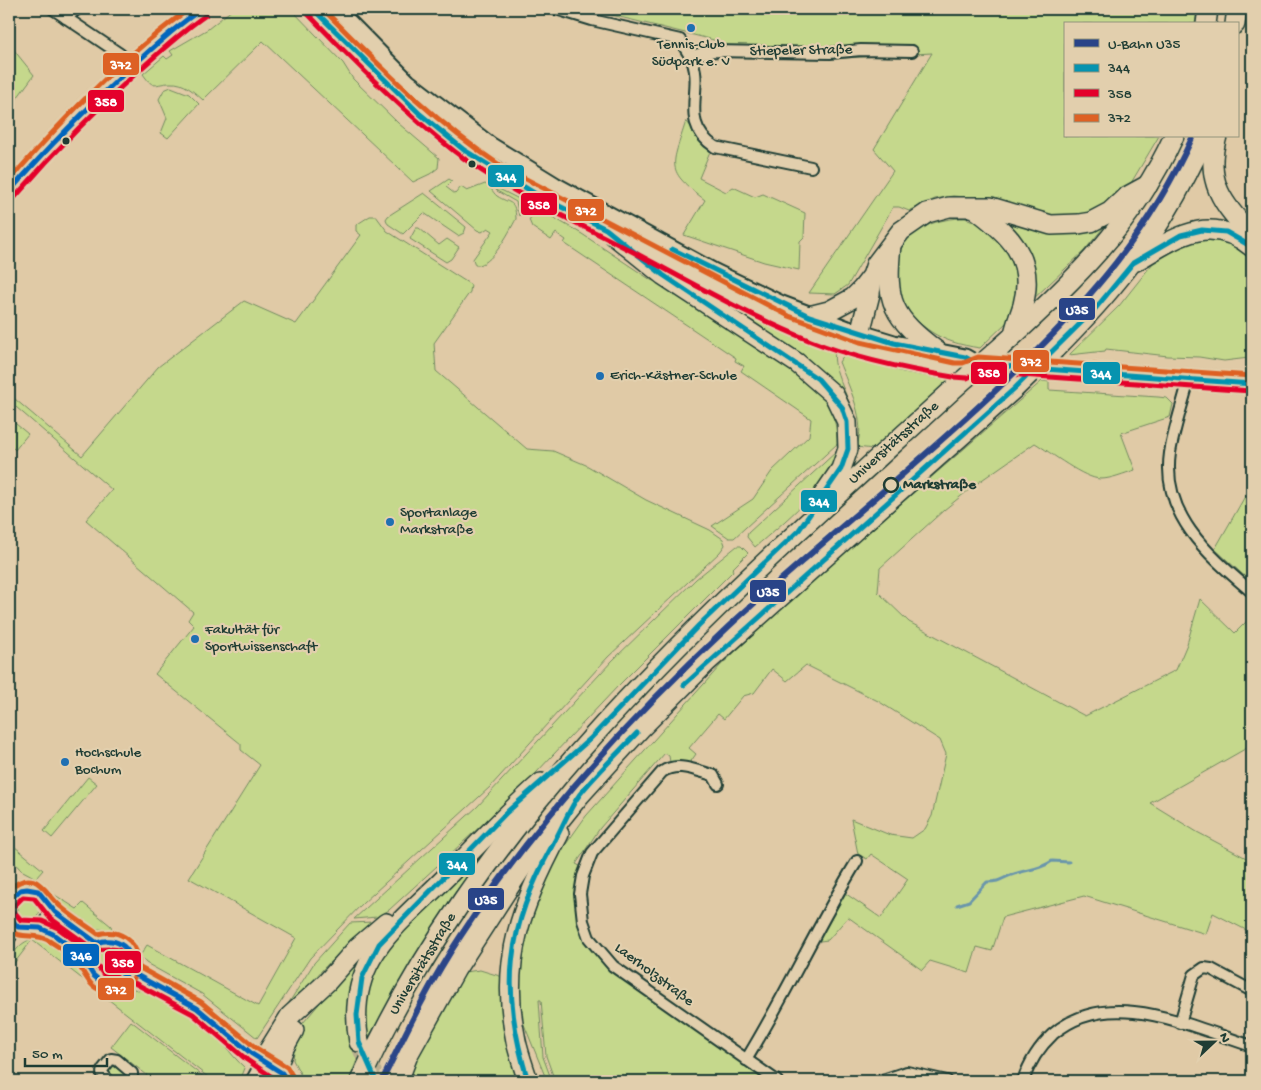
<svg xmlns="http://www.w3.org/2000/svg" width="1261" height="1090" font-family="'Gochi Hand',sans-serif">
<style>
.green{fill:#c5d88c;stroke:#728a60}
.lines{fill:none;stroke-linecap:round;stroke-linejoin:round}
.stream{stroke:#6a96ab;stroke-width:3}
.highway-tunnel{stroke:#b9ae8f;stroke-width:19;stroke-dasharray:19 9;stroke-linecap:butt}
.street-casing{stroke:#1f3d34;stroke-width:14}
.secondary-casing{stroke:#1f3d34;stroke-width:19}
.highway-casing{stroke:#1f3d34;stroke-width:22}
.street{stroke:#e2cfad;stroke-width:10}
.secondary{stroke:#e2cfad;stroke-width:15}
.highway{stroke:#e2cfad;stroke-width:19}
.highway-bridge-casing{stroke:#1f3d34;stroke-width:22;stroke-linecap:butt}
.highway-bridge{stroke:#e2cfad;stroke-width:19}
.bus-1-casing{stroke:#e2cfad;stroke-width:9}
.bus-2-casing{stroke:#e2cfad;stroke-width:9}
.bus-3-casing{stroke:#e2cfad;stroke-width:9}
.bus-4-casing{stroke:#e2cfad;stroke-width:9}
.bus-1{stroke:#0693af;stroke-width:5}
.bus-2{stroke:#e4002b;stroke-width:5}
.bus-3{stroke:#dd6124;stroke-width:5}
.bus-4{stroke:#0065bd;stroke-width:5}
.metro-1-casing{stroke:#e2cfad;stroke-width:10}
.metro-1{stroke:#294488;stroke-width:6}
.poi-dot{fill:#1f6fb2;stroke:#e2cfad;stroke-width:2}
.bus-dot{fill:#1f3d34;stroke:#e2cfad;stroke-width:2}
.stop-dot{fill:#e2cfad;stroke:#1f3d34;stroke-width:2.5}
.labels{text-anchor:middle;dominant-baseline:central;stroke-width:4.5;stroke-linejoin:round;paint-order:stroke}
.poi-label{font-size:15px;fill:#1f3d34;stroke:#e2cfad;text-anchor:start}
.street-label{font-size:15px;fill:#1f3d34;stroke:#e2cfad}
.stop-label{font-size:15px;font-weight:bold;fill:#1f3d34;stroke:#e2cfad;text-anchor:start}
.line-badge{stroke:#e2cfad;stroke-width:2}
.badge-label{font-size:14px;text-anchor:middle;font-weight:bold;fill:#fff}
</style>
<rect width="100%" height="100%" fill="#e0caa6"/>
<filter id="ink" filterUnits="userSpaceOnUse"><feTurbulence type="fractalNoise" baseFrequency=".02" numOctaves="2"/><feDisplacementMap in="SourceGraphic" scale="10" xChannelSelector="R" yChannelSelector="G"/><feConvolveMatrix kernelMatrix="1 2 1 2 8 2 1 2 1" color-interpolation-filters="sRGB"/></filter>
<g filter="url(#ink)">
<g class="green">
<path d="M233 9H291L343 63 353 79 398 123 439 158 438 168 430 174 413 182 263 41 203 100C194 92 184 82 171 83 154 83 155 91 143 74L164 56 167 59 173 55 170 51 208 29Z"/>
<path d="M321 9H326L358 42 453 124 844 334 843 338 794 320 520 180 448 131Z"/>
<path d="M587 9H1197L1195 24H1065V136H1159L1128 188 1095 214 1062 220 976 198 953 196 935 199 909 211 899 207H893L848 285 835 294 809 293 893 171 874 149 932 53 827 59 716 54 714 40Z"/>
<path d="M9 44 34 75 9 109Z"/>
<path d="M171 87 189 94 199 104 168 138 161 133 167 118 159 99 164 90Z"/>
<path d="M686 121 711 149 699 178 726 192 733 187 755 197 763 194 805 213 804 237 800 241 799 270 764 262 684 235 705 200C664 169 672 167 686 121Z"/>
<path d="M449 179 452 181 446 187 455 194 461 187 467 191 485 184C491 186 492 192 497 196 511 205 515 199 516 219 509 232 491 268 475 265L473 259 493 231 488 228 482 232 477 230 431 191Z"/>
<path d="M493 186 527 203 519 216 516 202 497 191Z"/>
<path d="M424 193 466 227 464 233 458 236 424 213 403 234 388 224 386 219 388 216Z"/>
<path d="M537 208 582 234 651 280 659 283 804 380C827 400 837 412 837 444L734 538H729L712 526 753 499 772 471 809 436 811 419 741 371 744 366 735 361 736 358 564 243 566 240 556 233 551 240 532 227 529 220Z"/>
<path d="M989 213 1108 222 1084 251 1029 303 1030 290Z"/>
<path d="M370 216H376L387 231 471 285 470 292 434 343 436 371 527 449 553 451 586 465 646 500 710 530 723 539 725 545 720 552 608 657 490 787 363 903 310 958 257 1038 202 994 146 963 140 956 147 945 258 1006 296 938 189 878 260 765 241 750V744L155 674 194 626 188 620 193 612 86 520 112 490 9 401V394L82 456 158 367 244 301 296 324 361 235 356 231V225Z"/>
<path d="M965 218 985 225 1011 250 1019 286 1008 321 980 348C938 342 922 329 896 298 897 284 897 269 899 255 905 227 942 218 965 218Z"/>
<path d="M416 228H419L439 245 447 239 459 247 451 259 446 262 410 239Z"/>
<path d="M1199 237 1227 240 1252 257V348L1249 358 1224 361 1199 357 1168 356 1106 349 1105 351 1069 355 1119 306 1157 258Z"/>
<path d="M667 272 755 319 835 352C831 369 849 396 853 415L845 406Z"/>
<path d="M844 355 903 372 948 380 874 449 856 447C868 423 848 385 839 362Z"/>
<path d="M1042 381 1049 382V390L1158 397 1167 398 1173 404 1170 417 1121 433 1135 470C1125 473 1111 479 1101 479 1084 479 1050 452 1035 443L976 484 944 510 880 568 878 592 909 622 1085 716 1176 670 1187 644 1200 599 1235 633 1252 616V745L1150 803 1197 832 1252 861V933L1213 913 1206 934 1084 896 1003 917 992 951 977 947 969 973 930 961 922 970 848 917 828 940 820 941 817 937 842 891 881 918 908 879 871 854 867 859 858 854 851 819 890 835 912 838 925 829 932 816 946 754 940 740 878 701 806 665 787 681 772 669 754 693 743 696 724 719 718 714 689 748 696 754 689 764 677 761 670 762 669 756 665 753 600 828 576 864 582 867 587 939 598 957 611 970 768 1081H555L546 1056 541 1000H539L543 1057 552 1081H547L521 1017 519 968 527 923 554 861 586 816 720 666 797 594Z"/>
<path d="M10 419 28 434 15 450 9 444Z"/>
<path d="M837 451H839C829 486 783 523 755 547L747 537 748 533Z"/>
<path d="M1252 484V583L1215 549Z"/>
<path d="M737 546H741L748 553 732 569 733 571 618 686 520 790 389 910 377 917 354 919 477 807 612 661 696 579Z"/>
<path d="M88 777 97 784 52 838 44 831Z"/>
<path d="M493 839 448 903 364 1045 362 998 371 965Z"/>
<path d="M9 842 43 870 36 878 21 870 9 857Z"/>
<path d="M55 895 77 909 83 903 111 926 112 930 97 929 56 900Z"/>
<circle cx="29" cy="909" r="11"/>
<path d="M54 914 90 942 84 951 48 925Z"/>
<path d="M373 922C362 938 348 946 333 959 313 977 300 1002 278 1020L314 963 350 923Z"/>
<path d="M41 938 75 962 85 981 32 940 9 970C9 954 23 937 41 938Z"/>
<circle cx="109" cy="961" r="13"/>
<path d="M360 955 362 957 351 988 350 1035 357 1060 349 1081H304L293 1060 294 1051 290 1047 303 1023Z"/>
<path d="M480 970 503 977 524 1081H409L410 1078 407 1077 464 972Z"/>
<path d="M125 988C154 988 205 1024 224 1045 231 1053 237 1061 245 1068L240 1081H213L95 989 106 992Z"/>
<path d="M131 1021 209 1081H142L147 1075 111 1047Z"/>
<path d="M113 1066 127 1075 126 1081H117L107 1074 109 1067Z"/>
</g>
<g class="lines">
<path class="stream" d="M957 905 969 901 987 882C1002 882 1001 878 1014 874 1028 869 1040 870 1052 861L1069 862"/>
<path class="highway-tunnel" d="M359 1042 376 1081"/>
<g class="street-casing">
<g id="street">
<path d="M53 9 120 54 132 67"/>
<path d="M556 9 592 20 680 40 690 56 714 51 830 53 861 50 912 51"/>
<path d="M66 18 77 9"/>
<path d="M690 56C707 88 676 121 715 147L811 167"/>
<path d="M1189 379C1183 403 1174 428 1170 453 1161 516 1210 556 1252 592"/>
<path d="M718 784 713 775C696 771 678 761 662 772L592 853 583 876 580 894 583 921 589 938 613 966 777 1081"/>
<path d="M9 901C23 874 62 899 44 922 40 927 34 930 27 929 18 929 12 924 9 917"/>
<path d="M48 905 97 943"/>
<path d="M37 927C56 934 74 947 87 962"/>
<path d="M9 939 17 927"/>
<circle cx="109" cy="962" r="22"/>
<path d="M129 971 189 1002 262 1061 251 1081"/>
<path d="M1180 1023 1194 975 1204 968 1211 969 1252 991"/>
<path d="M746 1060C786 995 817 926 857 861"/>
<path d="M109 1081 102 1073 103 1069 111 1059 117 1060 132 1073V1081"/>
<path d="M880 1081 907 1072 947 1081"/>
<path d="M1023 1081C1029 1063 1039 1047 1053 1034 1110 985 1191 1027 1252 1046"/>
</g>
</g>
<g class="secondary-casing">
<g id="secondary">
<path d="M313 9 420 114 479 161 539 196 660 256 761 311 817 334 844 345 917 363 965 371 977 364"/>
<path d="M336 9 408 82 490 145 555 185 715 272 782 304 848 329 894 343 965 357 977 364 1252 384"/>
<path d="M9 192 49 145 91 104 199 9"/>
<path d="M266 1063 282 1073 287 1081"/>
</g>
</g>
<g class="highway-casing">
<g id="highway">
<path d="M1206 24 1208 9"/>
<path d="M1235 24 1237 9"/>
<path d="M1217 136C1204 181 1223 205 1252 235"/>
<path d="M974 208C1008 233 1036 257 1023 305 1020 315 1016 324 1014 334"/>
<path d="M606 229 663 275 797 363 834 395 847 422 848 449 841 469 817 504"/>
<path d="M891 245C885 303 892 317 938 352"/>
<path d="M1136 261C1175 238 1210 212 1252 247"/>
<path d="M872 277 870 294 860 333 874 353"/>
<path d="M809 316 829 311 853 298 862 289 872 276 876 264 901 231 927 213 949 207H991L1051 225 1079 224 1091 222 1110 212 1126 197 1148 185"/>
<path d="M1002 346C1072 283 1134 224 1174 136"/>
<path d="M1055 349C1108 296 1153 242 1187 174 1193 162 1200 149 1205 136"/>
<path d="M359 1042C344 956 400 925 452 871 481 841 509 811 541 783"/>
<path d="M262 1061 290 1016 327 982 358 947 386 923"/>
<path d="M276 1069 284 1048 294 1030"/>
<path d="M360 1081C489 795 734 591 960 383"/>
<path d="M398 1081 408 1055 456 969 522 867 580 795 640 729 706 663 1015 388"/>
<path d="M528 1081C524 1068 519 1055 516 1041 499 961 522 903 559 834"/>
</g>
</g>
<use href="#street" class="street"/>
<use href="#secondary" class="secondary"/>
<use href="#highway" class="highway"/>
<g class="highway-bridge-casing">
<g id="highway-bridge">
<path d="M960 383 1002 346"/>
<path d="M1015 388 1055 349"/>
</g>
</g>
<use href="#highway-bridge" class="highway-bridge"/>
<g class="bus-1-casing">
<g id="bus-1">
<path d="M313 9 420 114 464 150 539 196 606 229 663 275 818 379 842 407 847 422 848 449 841 469 799 530 699 625 590 739 507 812 379 944 362 978 357 1015 359 1042 376 1081"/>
<path d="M672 249 809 316 894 343 965 357 977 364 1252 384"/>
<path d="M684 685 1015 388 1095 309 1133 263 1181 235 1202 230 1226 232 1252 247"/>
<path d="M528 1081C500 987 506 931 553 844 562 828 569 809 580 794 597 773 618 753 637 733"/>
</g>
</g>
<g class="bus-2-casing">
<g id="bus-2">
<path d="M308 14C355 62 401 110 454 151 504 190 562 215 618 244 682 277 744 314 811 341 856 359 905 369 953 377L967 378 979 372 1251 391"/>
<path d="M15 197C55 151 98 107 144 66 164 48 184 30 206 15"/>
<path d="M15 905 23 897 34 898 50 918 93 949C103 952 131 940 122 968L114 975H104L86 949 58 928 42 921 21 920 15 913"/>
<path d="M125 978 193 1014 247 1060 278 1081"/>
</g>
</g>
<g class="bus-3-casing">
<g id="bus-3">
<path d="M323 9C379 65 434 122 501 166L789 316 860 342 955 363H963L978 357 1252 376"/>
<path d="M9 181C61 121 124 55 189 9"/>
<path d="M9 889C36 866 44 892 60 906 72 917 86 925 98 934 143 922 155 987 110 991 89 993 86 973 75 960 69 953 59 947 51 942 38 932 21 940 9 930"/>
<path d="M133 964 201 1002 256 1048 287 1067 293 1077"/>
</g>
</g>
<g class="bus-4-casing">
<g id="bus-4">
<path d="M9 192C49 146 92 103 137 62 158 43 179 24 202 9"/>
<path d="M9 901 20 890 27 889 38 891 55 912 97 943C117 935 137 950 129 972L116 982H101L93 975 80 954 53 934 40 928 18 927 9 917"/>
<path d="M129 971 197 1008 252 1054 282 1073 287 1081"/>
</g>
</g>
<use href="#bus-1" class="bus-1"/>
<use href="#bus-2" class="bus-2"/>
<use href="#bus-3" class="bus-3"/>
<use href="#bus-4" class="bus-4"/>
<g class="metro-1-casing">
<path id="metro-1" d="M382 1081C406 1032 430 982 460 937 535 822 628 720 728 627 815 547 907 474 993 393 1076 315 1145 242 1193 136"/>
</g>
<use href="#metro-1" class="metro-1"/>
</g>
</g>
<g class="poi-dot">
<circle cx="691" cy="28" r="5"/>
<circle cx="600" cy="376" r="5"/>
<circle cx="390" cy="522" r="5"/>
<circle cx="195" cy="639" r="5"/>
<circle cx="65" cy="762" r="5"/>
</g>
<g class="bus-dot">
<circle cx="66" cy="141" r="4.5"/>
<circle cx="472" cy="164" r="4.5"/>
</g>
<circle class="stop-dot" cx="891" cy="485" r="7"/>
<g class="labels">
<g class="poi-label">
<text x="691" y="45" text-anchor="middle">Tennis-Club<tspan x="691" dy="17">Südpark e. V</tspan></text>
<text x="610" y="376">Erich-Kästner-Schule</text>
<text x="400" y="513">Sportanlage<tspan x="400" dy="17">Markstraße</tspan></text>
<text x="205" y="630">Fakultät für<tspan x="205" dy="17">Sportwissenschaft</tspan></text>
<text x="75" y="753">Hochschule<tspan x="75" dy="17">Bochum</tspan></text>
</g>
<g class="street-label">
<text transform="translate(801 51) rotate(-1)">Stiepeler Straße</text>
<text transform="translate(894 443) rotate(-42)">Universitätsstraße</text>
<text transform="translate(423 964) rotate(-59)">Universitätsstraße</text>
<text transform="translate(654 975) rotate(37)">Laerholzstraße</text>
</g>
<g class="stop-label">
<text x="903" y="485">Markstraße</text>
</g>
</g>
<g class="line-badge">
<rect x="102" y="52" width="38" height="24" rx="5" fill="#dd6124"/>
<rect x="87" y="89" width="38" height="24" rx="5" fill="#e4002b"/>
<rect x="487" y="164" width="38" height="24" rx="5" fill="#0693af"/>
<rect x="520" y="192" width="38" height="24" rx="5" fill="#e4002b"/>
<rect x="567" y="198" width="38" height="24" rx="5" fill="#dd6124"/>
<rect x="1058" y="297" width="38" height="24" rx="5" fill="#294488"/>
<rect x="1012" y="349" width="38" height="24" rx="5" fill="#dd6124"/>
<rect x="970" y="361" width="38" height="24" rx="5" fill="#e4002b"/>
<rect x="1082" y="361" width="39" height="24" rx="5" fill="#0693af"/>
<rect x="800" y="489" width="38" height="24" rx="5" fill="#0693af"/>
<rect x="749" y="579" width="38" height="24" rx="5" fill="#294488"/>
<rect x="438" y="852" width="38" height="24" rx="5" fill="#0693af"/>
<rect x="467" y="887" width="38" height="24" rx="5" fill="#294488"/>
<rect x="62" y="943" width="38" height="24" rx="5" fill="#0065bd"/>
<rect x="104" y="950" width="38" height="24" rx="5" fill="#e4002b"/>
<rect x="97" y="977" width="38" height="24" rx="5" fill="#dd6124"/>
</g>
<g class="badge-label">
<text x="121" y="69">372</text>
<text x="106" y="106">358</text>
<text x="506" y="181">344</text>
<text x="539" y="209">358</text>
<text x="586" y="215">372</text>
<text x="1077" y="314">U35</text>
<text x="1031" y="366">372</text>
<text x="989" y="377">358</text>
<text x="1101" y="378">344</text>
<text x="819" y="506">344</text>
<text x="768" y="596">U35</text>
<text x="457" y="869">344</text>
<text x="486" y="904">U35</text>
<text x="81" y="960">346</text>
<text x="123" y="967">358</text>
<text x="116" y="994">372</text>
</g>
<rect width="1261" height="1090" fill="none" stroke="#e2cfad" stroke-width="30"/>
<rect x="15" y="15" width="1231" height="1060" fill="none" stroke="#1f3d34" stroke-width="2" filter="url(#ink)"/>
<rect x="1064" y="22" width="175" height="115" fill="#e2cfad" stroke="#94957d"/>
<rect x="1074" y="39" width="25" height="8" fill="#294488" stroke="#94957d"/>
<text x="1108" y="48" font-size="15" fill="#1f3d34">U-Bahn U35</text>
<rect x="1074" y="64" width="25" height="8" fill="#0693af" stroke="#94957d"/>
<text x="1108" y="72" font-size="15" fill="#1f3d34">344</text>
<rect x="1074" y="89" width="25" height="8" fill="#e4002b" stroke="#94957d"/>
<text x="1108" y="98" font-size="15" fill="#1f3d34">358</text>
<rect x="1074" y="114" width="25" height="8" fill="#dd6124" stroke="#94957d"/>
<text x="1108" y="122" font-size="15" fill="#1f3d34">372</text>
<g transform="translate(1214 1042) rotate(68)" stroke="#e2cfad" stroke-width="4" paint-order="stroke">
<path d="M0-4L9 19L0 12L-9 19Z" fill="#1f3d34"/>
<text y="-8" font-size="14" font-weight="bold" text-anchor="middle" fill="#1f3d34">N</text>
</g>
<path d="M25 1058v8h82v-8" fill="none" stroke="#1f3d34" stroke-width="2.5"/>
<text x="32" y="1058" font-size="15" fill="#1f3d34" stroke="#e2cfad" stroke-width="4" paint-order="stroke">50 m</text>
</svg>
